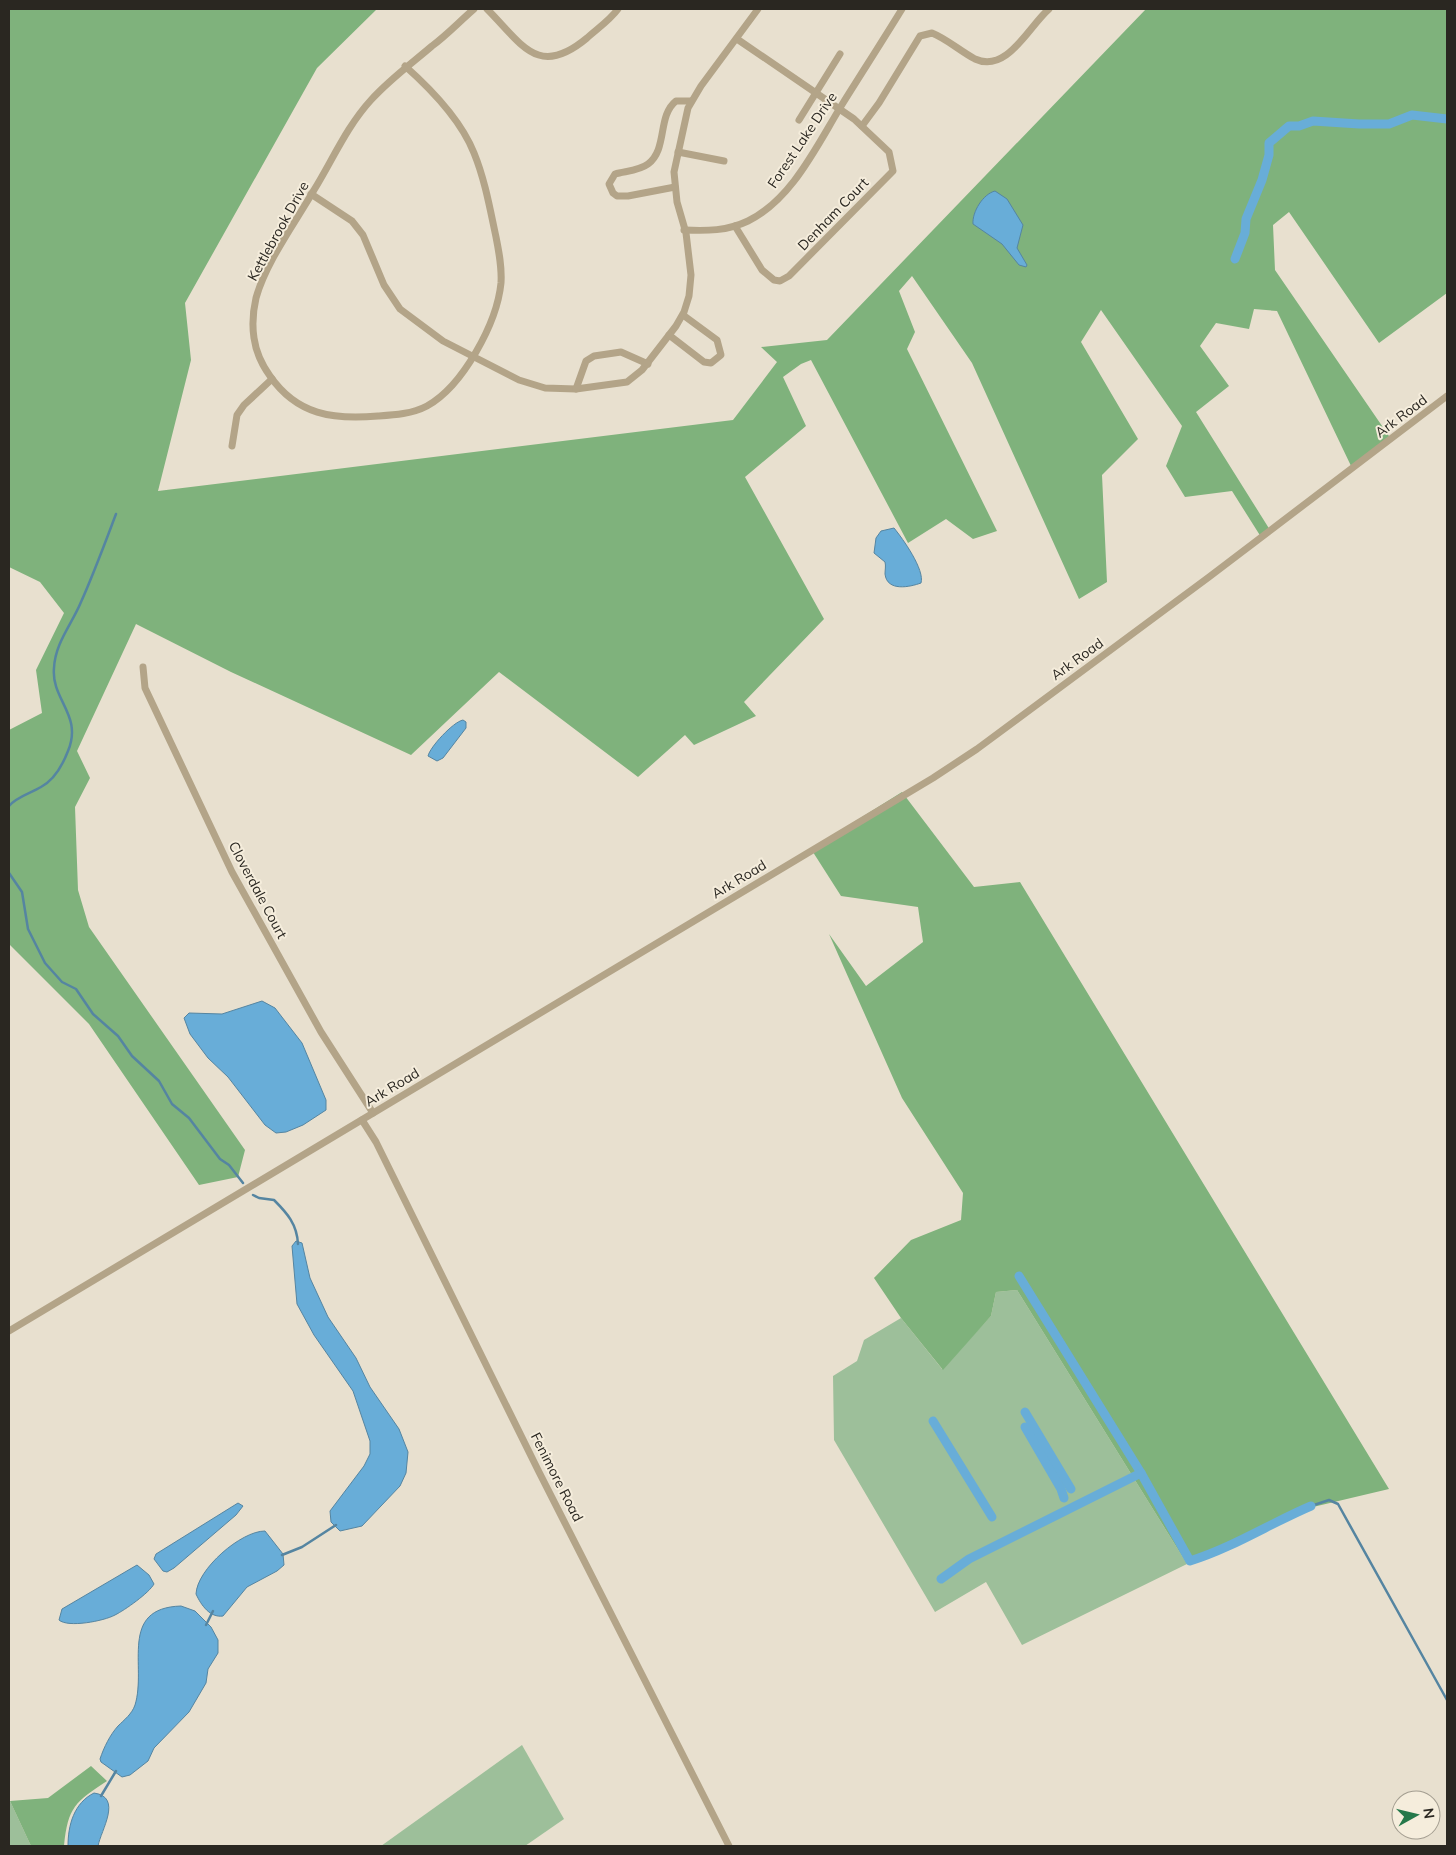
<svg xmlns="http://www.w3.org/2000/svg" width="1456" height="1855" font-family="Mulish,sans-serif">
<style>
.green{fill:#9dbf9a}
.forest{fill:#7fb27c}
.water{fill:#68add8;stroke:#5585a1}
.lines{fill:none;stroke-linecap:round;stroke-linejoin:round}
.stream{stroke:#5585a1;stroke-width:2.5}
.canal{stroke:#68add8;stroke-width:9}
.minor{stroke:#b3a488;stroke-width:7}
.labels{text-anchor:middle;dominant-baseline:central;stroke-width:4;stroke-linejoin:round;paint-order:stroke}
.street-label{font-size:14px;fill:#2a2721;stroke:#f5eddc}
</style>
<rect width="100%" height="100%" fill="#e8e0cf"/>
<g class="green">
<path d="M1017 1290 1187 1564 1022 1645 986 1582 935 1612 834 1440 833 1376 857 1361 864 1340 901 1318 942 1369 991 1316 996 1292Z"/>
<path d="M522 1745 564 1819 525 1846H381Z"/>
<path d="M9 1798 10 1801 31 1846H9Z"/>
</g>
<g class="forest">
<path d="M9 9H377L317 68 185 303 191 360 158 491 733 420 777 362 761 347 827 340 1146 9H1447V293L1379 343 1289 212 1273 225 1275 270 1391 439 1352 468 1277 311 1254 309 1249 329 1216 323 1200 346 1229 386 1196 412 1270 530 1261 537 1232 491 1185 497 1166 466 1182 426 1101 310 1081 342 1138 439 1102 475 1107 582 1079 599 972 363 912 276 899 291 915 332 907 349 997 531 973 539 946 519 908 543 811 360 801 364 783 377 806 426 745 477 824 619 744 702 756 716 694 745 685 735 638 777 499 672 411 755 231 672 136 624 77 751 90 778 75 807 78 890 89 927 245 1150 238 1177 199 1185 89 1024 9 944V730L42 713 36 670 64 613 40 582 9 567Z"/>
<path d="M902 792 974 887 1020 882 1389 1489 1313 1507 1187 1564 1017 1290 996 1292 991 1316 943 1370 901 1318 874 1278 911 1240 961 1220 963 1193 902 1098 829 934 866 986 923 942 918 907 841 896 811 849Z"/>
<path d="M91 1766 107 1781C75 1802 68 1807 64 1846H31L10 1801 48 1798Z"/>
</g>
<g class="water">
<path d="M995 191 1007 199 1023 225 1017 248 1027 265 1026 267 1019 265 1002 244 973 224C972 212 983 194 995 191Z"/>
<path d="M894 528C903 539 925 570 921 583 910 587 887 592 885 574 885 570 886 566 885 562L874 553 876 538 881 531Z"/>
<path d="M463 720 466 722V728L443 758 437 761 428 756C430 747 453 722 463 720Z"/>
<path d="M262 1001 275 1008 302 1043 326 1100V1110L303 1125 286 1132 276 1133 265 1125 228 1077 208 1058 190 1034 184 1018 189 1013 222 1014Z"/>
<path d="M296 1241 302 1243 310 1278 328 1317 356 1358 370 1387 399 1429 408 1452 406 1473 400 1486 362 1526 340 1531 331 1522 330 1511 364 1466 370 1454V1441L353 1391 314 1335 297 1304 292 1246Z"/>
<path d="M238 1503 243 1506 236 1515 174 1568 167 1572 163 1571 154 1559 156 1554Z"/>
<path d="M265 1531 283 1554 284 1565 277 1571 247 1587 223 1616C210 1618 201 1605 196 1594 197 1569 241 1531 265 1531Z"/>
<path d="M137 1565 149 1575 154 1584C149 1593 125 1610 115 1615 104 1621 68 1628 59 1620L62 1609Z"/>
<path d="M181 1606 195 1611 211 1627 218 1640V1653L208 1669 206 1683 189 1712 154 1748 148 1761 130 1775 122 1777 101 1762 100 1759C104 1747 110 1735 118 1726 124 1720 132 1714 135 1705 147 1667 118 1608 181 1606Z"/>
<path d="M94 1793C123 1797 101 1830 98 1846H68C68 1825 74 1803 94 1793Z"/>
</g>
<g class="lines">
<g class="stream">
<path d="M9 806C16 797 31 793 41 787 54 780 63 764 68 751 83 715 51 700 54 668 55 643 72 624 81 602 94 573 105 543 116 514"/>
<path d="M9 873 22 892 28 929 45 963 62 982 76 989 93 1014 118 1036 132 1056 159 1081 172 1104 189 1118 220 1159 229 1165 243 1183"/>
<path d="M253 1195 259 1198 274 1200C287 1213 297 1224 298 1244"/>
<path d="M1311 1506 1329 1500 1338 1504 1447 1700"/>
<path d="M282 1555 302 1547 336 1525"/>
<path d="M206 1625 213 1611"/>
<path d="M101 1796 116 1771"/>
</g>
<g class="canal">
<path d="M1235 259 1245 233 1246 219 1262 180 1269 155V143L1289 126H1299L1313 121 1359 124H1389L1412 115 1447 119"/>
<path d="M1019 1276 1141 1473 1190 1561C1232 1548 1271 1523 1311 1506"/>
<path d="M1025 1412 1071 1489"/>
<path d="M933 1421 992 1517"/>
<path d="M1025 1427 1061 1489 1064 1498"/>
<path d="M941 1579 969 1559 1141 1473"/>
</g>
<g class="minor">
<path d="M487 9C522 44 538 79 587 38 597 29 610 20 618 9"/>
<path d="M405 66C432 90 461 120 474 153 485 180 490 209 496 237 499 252 502 267 501 283 497 323 463 386 427 406 412 414 394 415 378 416 333 420 297 415 270 376 262 365 256 352 254 338 252 325 253 311 256 298 266 262 295 223 314 190 332 161 347 126 371 100 390 79 411 64 432 46 447 35 460 21 474 9"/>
<path d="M799 120 840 54"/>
<path d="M862 126 879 103 920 36 932 33C947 39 960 51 975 59 1007 74 1029 26 1049 9"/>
<path d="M678 152 724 161"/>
<path d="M675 187 628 196H617L613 193 609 184 615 174C625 171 639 171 648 164 668 149 657 116 676 101H691"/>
<path d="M311 194 352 221 363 235 384 285 400 309 443 341 519 380 545 388 576 389 627 382 642 370 676 326 684 312 689 296 691 275 686 233 677 202 674 172 688 108 701 86 758 9"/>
<path d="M735 226 762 270 774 280 780 281 789 276 893 171 889 152 854 119 737 39"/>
<path d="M684 230C707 231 727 231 748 221 793 199 818 143 843 103 863 71 883 40 902 9"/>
<path d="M669 335 704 362 711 363 721 355 717 340 683 315"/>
<path d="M576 389 586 361 594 356 621 352 648 364"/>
<path d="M232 446 237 415 244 405 272 379"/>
<path d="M143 667 145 688 232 872 321 1032 373 1113"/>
<path d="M362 1120 376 1142 539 1472 729 1846"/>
<path d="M9 1331 933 778 977 749 1209 577 1447 396"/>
</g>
</g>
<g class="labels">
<g class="street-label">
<text transform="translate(802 140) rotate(-56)">Forest Lake Drive</text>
<text transform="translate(833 214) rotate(-46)">Denham Court</text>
<text transform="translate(278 231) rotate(-61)">Kettlebrook Drive</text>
<text transform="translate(1401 416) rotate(-37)">Ark Road</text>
<text transform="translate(1077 659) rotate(-36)">Ark Road</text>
<text transform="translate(739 879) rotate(-31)">Ark Road</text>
<text transform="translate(258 890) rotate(62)">Cloverdale Court</text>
<text transform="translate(392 1087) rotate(-31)">Ark Road</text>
<text transform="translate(557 1477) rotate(63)">Fenimore Road</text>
</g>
</g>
<rect width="1456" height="1855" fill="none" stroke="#2a2721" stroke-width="20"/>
<g transform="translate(1416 1815) rotate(82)"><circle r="24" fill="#f5eddc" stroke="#a49e91"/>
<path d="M0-4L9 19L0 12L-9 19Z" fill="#24784a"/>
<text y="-8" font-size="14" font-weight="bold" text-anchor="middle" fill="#2a2721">N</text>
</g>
</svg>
